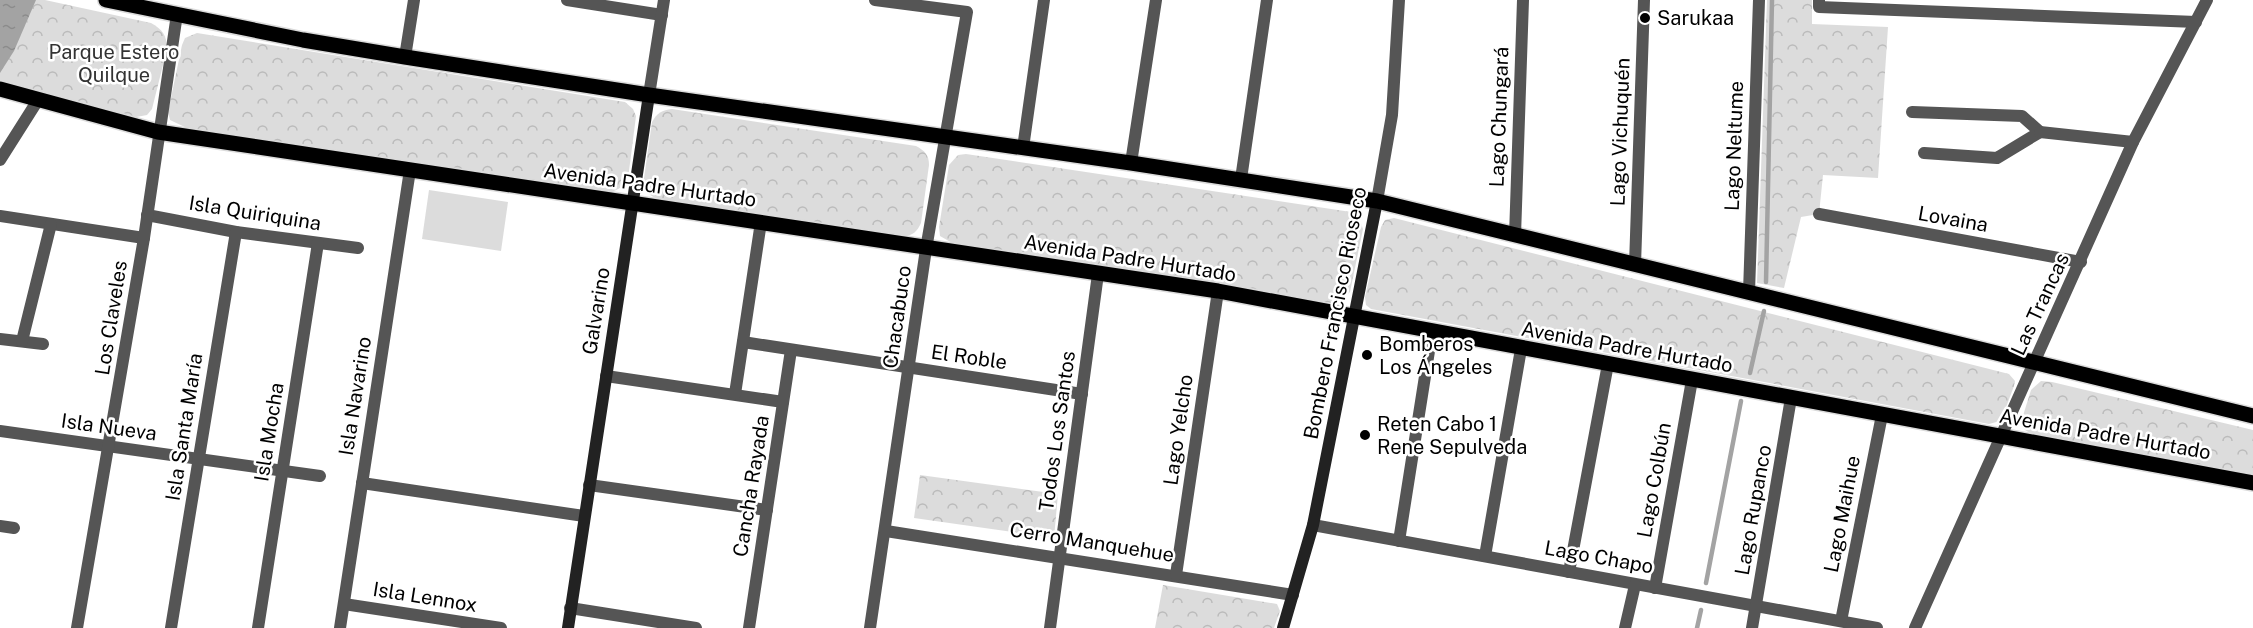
<svg xmlns="http://www.w3.org/2000/svg" width="2253" height="628" font-family="'Public Sans',sans-serif">
<style>
.park{fill:url(#park-crowns)}
.garden{fill:#dcdcdc}
.water{fill:url(#water-ripples)}
.lines{fill:none;stroke-linecap:round;stroke-linejoin:round}
.stream{stroke:#a3a3a3;stroke-width:4.5}
.primary-casing{stroke:#dbdbdb;stroke-width:18}
.minor{stroke:#555;stroke-width:12}
.tertiary{stroke:#555;stroke-width:12}
.secondary{stroke:#222;stroke-width:12}
.primary{stroke:#000;stroke-width:15}
.poi-dot{fill:#000;stroke:#fff;stroke-width:2}
.labels{text-anchor:middle;dominant-baseline:central;stroke-width:5;stroke-linejoin:round;paint-order:stroke}
.poi-label{font-size:20px;fill:#000;stroke:#fff;text-anchor:start}
.park-label{font-size:20px;fill:#333;stroke:#fff}
.street-label{font-size:20px;fill:#000;stroke:#fff}
</style>
<defs>
<pattern id="park-crowns" width="20" height="18" patternUnits="userSpaceOnUse" patternTransform="scale(1.5)"><rect width="20" height="18" fill="#dcdcdc"/><path d="M2 6a3 3 0 1 1 6 0M12 15a3 3 0 1 1 6 0" fill="none" stroke="#bbb"/></pattern>
<pattern id="water-ripples" width="26" height="14" patternUnits="userSpaceOnUse" patternTransform="scale(1.5)"><rect width="26" height="14" fill="#a3a3a3"/><path d="M2 4q2-2 4 0t4 0M15 11q2-2 4 0t4 0" fill="none" stroke="#8b8b8b"/></pattern>
</defs>
<rect width="100%" height="100%" fill="#fff"/>
<g class="park">
<path d="M0 0H45L151 23C162 29 167 35 167 49L152 109 147 115 131 118 0 80Z"/>
<path d="M1767 0H1812V24L1888 27 1878 178 1823 175 1819 214 1801 217 1784 288 1757 283Z"/>
<path d="M197 33 625 102 633 109 636 116 628 179C622 187 618 191 608 192L189 129 170 120 168 112 182 45 185 38Z"/>
<path d="M672 109 916 146C925 151 929 155 929 165L921 223C917 232 913 235 903 237L655 198 647 193 643 185 652 122C657 113 662 110 672 109Z"/>
<path d="M966 154 1351 212 1358 215 1363 229 1350 292 1339 302 1331 303 954 244 940 236 939 227 949 165 958 155Z"/>
<path d="M1394 218 2009 374 2015 381 2014 386 2002 418 2000 421 1989 424 1371 309 1366 305 1365 297 1381 227 1385 220Z"/>
<path d="M2041 381 2052 382 2253 430V477L2035 436 2025 430 2021 422 2031 390Z"/>
<path d="M920 475 1058 494 1054 538 914 518Z"/>
<path d="M1163 585 1277 604 1280 611 1274 628H1155Z"/>
</g>
<path class="garden" d="M429 190 508 202 501 251 422 239Z"/>
<path class="water" d="M0 0H36L14 51 0 73Z"/>
<g class="lines">
<g class="stream">
<path d="M1766 282 1772 0"/>
<path d="M1750 373 1764 311"/>
<path d="M1706 583 1741 401"/>
<path d="M1697 628 1701 610"/>
</g>
<g class="primary-casing">
<g id="primary">
<path d="M106 0 303 40 405 57 649 95 1131 163 1377 201 2253 416"/>
<path d="M0 89 158 132 1218 291 2253 483"/>
</g>
</g>
<g class="minor">
<path d="M567 0 662 15"/>
<path d="M1819 0V7L2196 22"/>
<path d="M405 57 414 0"/>
<path d="M1912 112 2022 116 2040 132 1997 158 1924 153"/>
<path d="M2040 132 2133 142"/>
<path d="M1023 148 1044 0"/>
<path d="M0 160 38 100"/>
<path d="M1131 163 1156 0"/>
<path d="M1241 179 1267 0"/>
<path d="M1819 214 2081 262"/>
<path d="M147 215 236 232 358 248"/>
<path d="M0 216 144 238"/>
<path d="M1515 236 1523 0"/>
<path d="M1635 265 1644 0"/>
<path d="M1749 292 1759 0"/>
<path d="M0 339 43 344"/>
<path d="M22 341 51 224"/>
<path d="M743 342 1082 394"/>
<path d="M606 376 783 402"/>
<path d="M735 394 761 222"/>
<path d="M0 431 320 476"/>
<path d="M362 483 584 516"/>
<path d="M589 485 767 510"/>
<path d="M1313 525 1877 628"/>
<path d="M0 526 14 528"/>
<path d="M886 531 1293 595"/>
<path d="M1399 541 1432 332"/>
<path d="M1485 556 1521 349"/>
<path d="M1569 572 1608 364"/>
<path d="M1176 575 1218 291"/>
<path d="M1655 588 1692 380"/>
<path d="M344 604 501 628"/>
<path d="M570 608 696 628"/>
<path d="M1841 621 1882 415"/>
<path d="M77 628 144 238 177 14"/>
<path d="M171 628 236 232"/>
<path d="M258 628 318 243"/>
<path d="M340 628 410 170"/>
<path d="M749 628 791 350"/>
<path d="M870 628 926 249 967 12 875 0"/>
<path d="M1050 628 1098 274"/>
<path d="M1625 628 1635 585"/>
<path d="M1752 628 1791 398"/>
</g>
<g class="tertiary">
<path d="M649 95 664 0"/>
<path d="M1377 201 1392 115 1399 0"/>
<path d="M1915 628 2133 142 2207 0"/>
</g>
<g class="secondary">
<path d="M568 628 649 95"/>
<path d="M1283 628 1313 525 1377 201"/>
</g>
<use href="#primary" class="primary"/>
</g>
<g class="poi-dot">
<circle cx="1645" cy="18" r="6"/>
<circle cx="1367" cy="355" r="6"/>
<circle cx="1365" cy="435" r="6"/>
</g>
<g class="labels">
<g class="poi-label">
<text x="1657" y="18">Sarukaa</text>
<text x="1379" y="344">Bomberos<tspan x="1379" dy="23">Los Ángeles</tspan></text>
<text x="1377" y="424">Reten Cabo 1<tspan x="1377" dy="23">Rene Sepulveda</tspan></text>
</g>
<g class="park-label">
<text x="114" y="52">Parque Estero<tspan x="114" dy="23">Quilque</tspan></text>
</g>
<g class="street-label">
<text transform="translate(1499 117) rotate(-88)">Lago Chungará</text>
<text transform="translate(1620 132) rotate(-88)">Lago Vichuquén</text>
<text transform="translate(1734 146) rotate(-88)">Lago Neltume</text>
<text transform="translate(650 185) rotate(8)">Avenida Padre Hurtado</text>
<text transform="translate(255 213) rotate(9)">Isla Quiriquina</text>
<text transform="translate(1953 219) rotate(10)">Lovaina</text>
<text transform="translate(1130 258) rotate(9)">Avenida Padre Hurtado</text>
<text transform="translate(2040 304) rotate(-65)">Las Trancas</text>
<text transform="translate(596 311) rotate(-81)">Galvarino</text>
<text transform="translate(1335 313) rotate(-79)">Bombero Francisco Rioseco</text>
<text transform="translate(897 317) rotate(-82)">Chacabuco</text>
<text transform="translate(111 318) rotate(-81)">Los Claveles</text>
<text transform="translate(1627 347) rotate(10)">Avenida Padre Hurtado</text>
<text transform="translate(969 357) rotate(8)">El Roble</text>
<text transform="translate(355 396) rotate(-81)">Isla Navarino</text>
<text transform="translate(109 427) rotate(8)">Isla Nueva</text>
<text transform="translate(184 427) rotate(-81)">Isla Santa María</text>
<text transform="translate(1178 430) rotate(-82)">Lago Yelcho</text>
<text transform="translate(1057 431) rotate(-82)">Todos Los Santos</text>
<text transform="translate(269 432) rotate(-81)">Isla Mocha</text>
<text transform="translate(2105 434) rotate(10)">Avenida Padre Hurtado</text>
<text transform="translate(1654 480) rotate(-80)">Lago Colbún</text>
<text transform="translate(751 486) rotate(-81)">Cancha Rayada</text>
<text transform="translate(1753 510) rotate(-80)">Lago Rupanco</text>
<text transform="translate(1842 514) rotate(-79)">Lago Maihue</text>
<text transform="translate(1092 542) rotate(9)">Cerro Manquehue</text>
<text transform="translate(1599 557) rotate(10)">Lago Chapo</text>
<text transform="translate(425 597) rotate(9)">Isla Lennox</text>
</g>
</g>
</svg>
